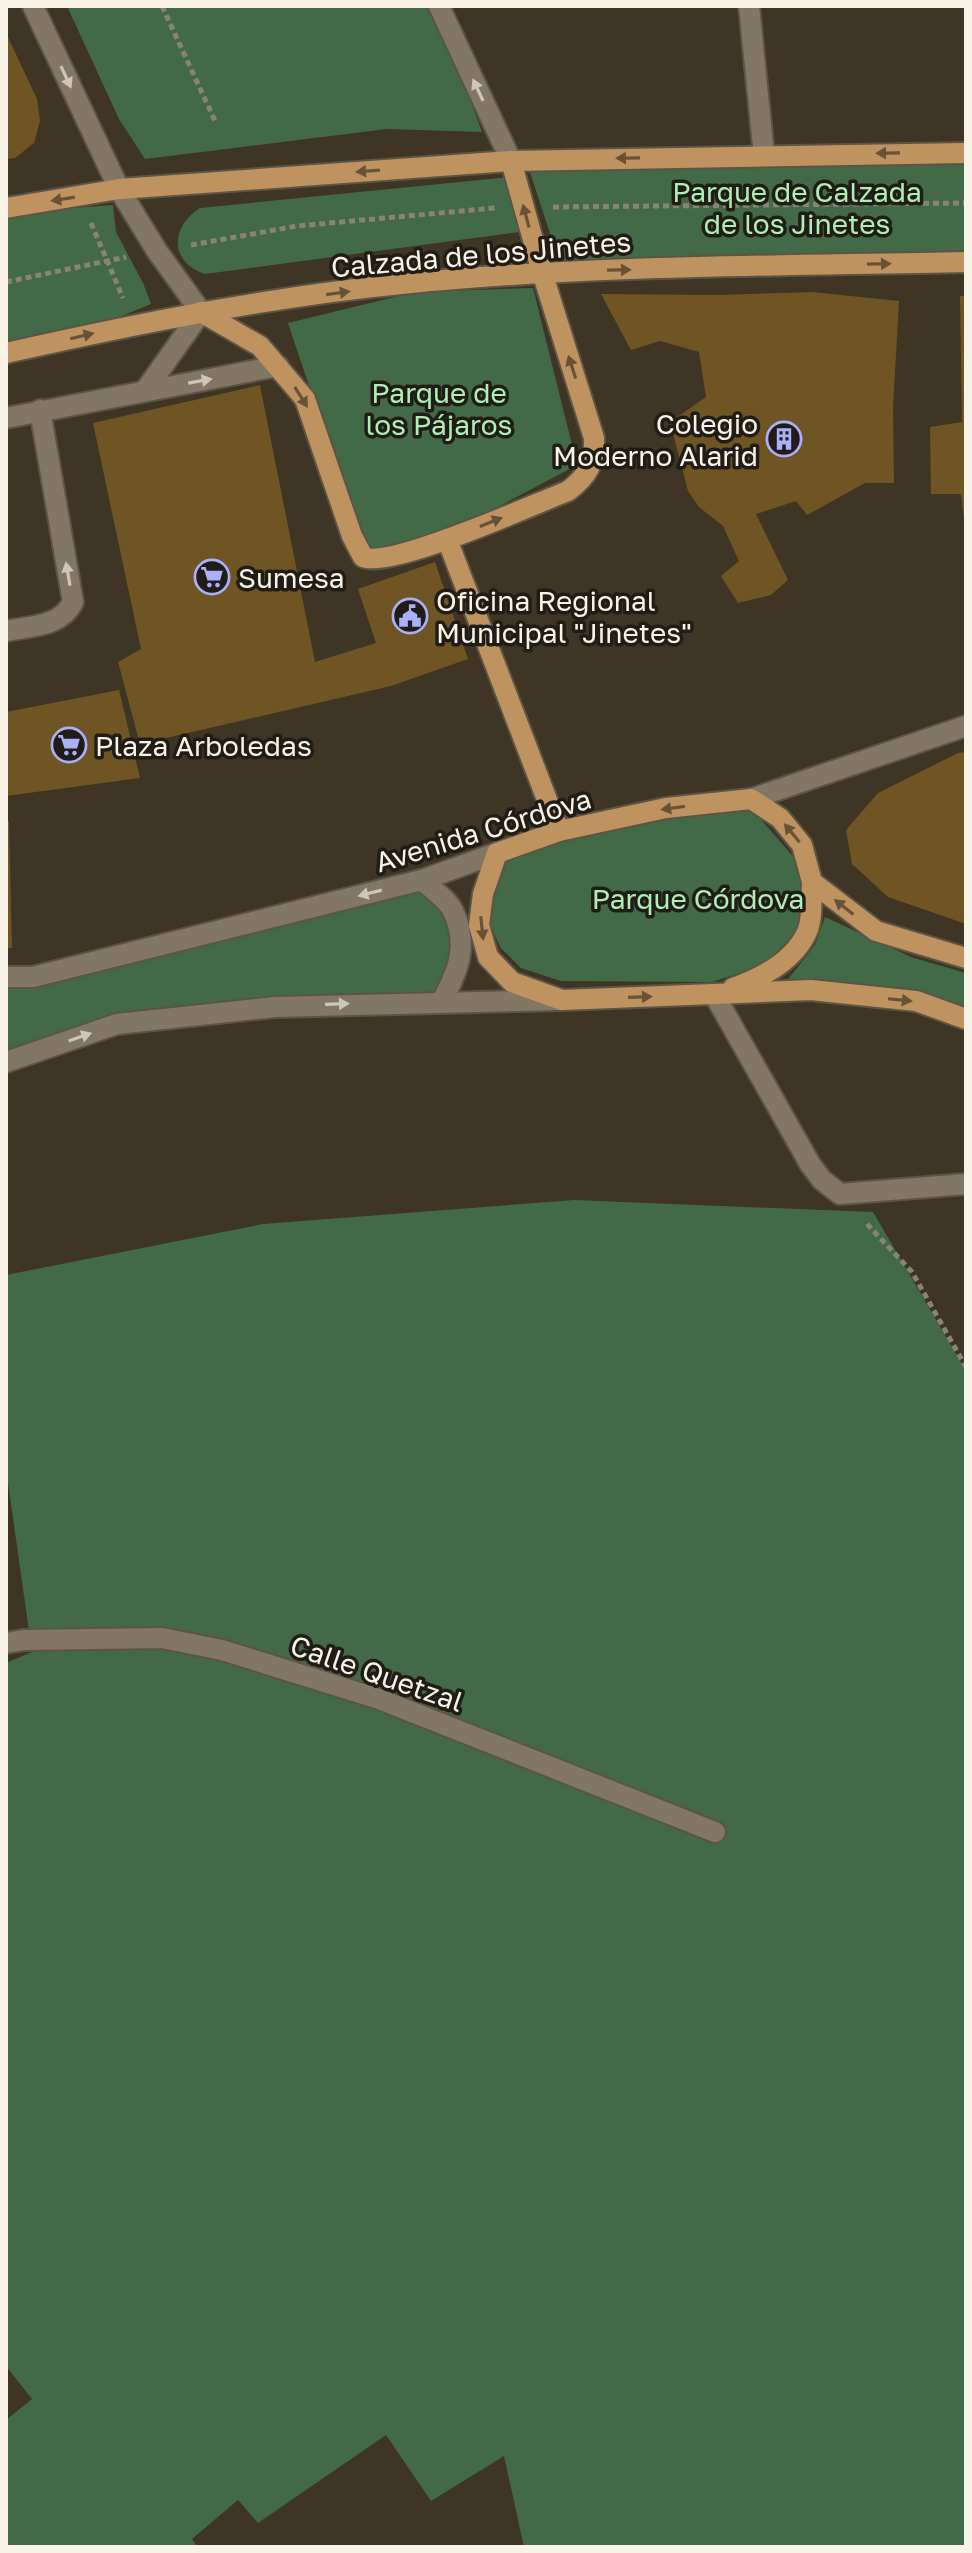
<svg xmlns="http://www.w3.org/2000/svg" width="972" height="2553" font-family="'Golos Text',sans-serif">
<style>
.green{fill:#426a47}
.building{fill:#6f5523}
.lines{fill:none;stroke-linecap:round;stroke-linejoin:round}
.minor-casing{stroke:#5c5445;stroke-width:24}
.major-casing{stroke:#5c5445;stroke-width:24}
.path{stroke:#8a8374;stroke-width:5;stroke-dasharray:6 4;stroke-linecap:butt}
.minor{stroke:#817764;stroke-width:20}
.major{stroke:#bf9360;stroke-width:20}
.oneway{fill:#cec7b9}
.oneway2{fill:#685237}
.labels{text-anchor:middle;dominant-baseline:central;stroke-width:7;stroke-linejoin:round;paint-order:stroke}
.park-label{font-size:28px;fill:#adefb4;stroke:#211d16}
.street-label{font-size:28px;fill:#f8f2e7;stroke:#211d16}
.poi-label{font-size:28px;fill:#f8f2e7;stroke:#211d16;text-anchor:start}
</style>
<rect width="100%" height="100%" fill="#3e3524"/>
<g class="green">
<path d="M67 6H430L453 53 482 132 387 129 145 159 119 119Z"/>
<path d="M966 156V254L559 261 529 169Z"/>
<path d="M511 177 519 232 205 274C169 262 170 227 200 208Z"/>
<path d="M113 205 116 232 143 283 151 304 95 327 6 346V213Z"/>
<path d="M533 288 577 465 445 535 365 553 288 323 415 292Z"/>
<path d="M751 808 797 861 804 883 800 931 770 963 712 982 561 981 521 968 501 948 488 922 492 894 503 856 563 836 669 814Z"/>
<path d="M421 885 449 911 458 939 440 996 116 1020 6 1058V979Z"/>
<path d="M825 917 911 957 966 973V1010L895 989 785 983 815 945Z"/>
<path d="M574 1200 873 1212 966 1371V2547H524L504 2456 431 2501 386 2435 258 2523 238 2500 192 2539 197 2547H6V2420L32 2399 6 2366V1663L32 1652 6 1469V1275L263 1224Z"/>
</g>
<g class="building">
<path d="M6 33 37 99 40 121 34 143 15 158 6 159Z"/>
<path d="M812 292 899 301 893 408 894 483H865L807 515 796 501 756 514 788 580 771 595 738 603 721 576 739 561 723 526 699 507 688 491 670 422 706 397 699 352 660 341 631 350 601 294 717 295Z"/>
<path d="M960 296H966L964 519 961 494H931L930 427 962 422Z"/>
<path d="M260 385 315 662 376 643 358 589 435 562 468 659 391 686 140 744 118 662 141 649 93 423Z"/>
<path d="M119 690 140 778 6 796V712Z"/>
<path d="M966 752V924L888 897 852 864 846 830 878 793 958 753Z"/>
<path d="M6 821H9L12 948H6Z"/>
</g>
<g class="lines">
<g class="minor-casing">
<g id="minor">
<path d="M33 6 119 189 157 251 201 312 145 391"/>
<path d="M439 6 511 161"/>
<path d="M749 6 764 155"/>
<path d="M6 418 278 366"/>
<path d="M6 631C30 626 61 627 73 602L40 410"/>
<path d="M751 799 966 726"/>
<path d="M422 880C432 889 448 900 453 911 469 945 458 971 442 1001"/>
<path d="M6 977H33L422 880 497 853"/>
<path d="M714 994 810 1164 822 1180 840 1194 966 1184"/>
<path d="M6 1062 117 1024 275 1007 559 1000"/>
<path d="M6 1643 24 1640 162 1638 222 1650 379 1699 715 1832"/>
</g>
</g>
<g class="major-casing">
<g id="major">
<path d="M6 208 119 189 511 161 966 153"/>
<path d="M201 312 260 346 305 399 352 536 363 557C391 569 534 504 568 491 588 476 595 463 594 438L542 272 511 161"/>
<path d="M6 353C140 323 274 296 411 283 595 265 781 266 966 262"/>
<path d="M447 539 559 831"/>
<path d="M966 958 876 931 812 882 802 845 780 818 751 799 666 808 559 831 497 853 483 894 479 925 488 957 512 982 562 1000 811 990 916 1001 966 1019"/>
<path d="M733 988C761 978 794 961 807 932 813 919 811 897 812 882"/>
</g>
</g>
<g class="path">
<path d="M162 6 216 123"/>
<path d="M553 207 966 203"/>
<path d="M91 223 123 298"/>
<path d="M191 245 297 226 495 208"/>
<path d="M6 282 126 257"/>
<path d="M867 1224 912 1272 966 1367"/>
</g>
<use href="#minor" class="minor"/>
<use href="#major" class="major"/>
</g>
<defs><path id="oneway-solid" d="M-6-.8H1V-3.2L6.5 0L1 3.2V.8H-6Z" transform="scale(2)"/></defs>
<g class="oneway">
<use href="#oneway-solid" transform="translate(66 77) rotate(65)"/>
<use href="#oneway-solid" transform="translate(478 90) rotate(-115)"/>
<use href="#oneway-solid" transform="translate(200 381) rotate(-10)"/>
<use href="#oneway-solid" transform="translate(68 574) rotate(-100)"/>
<use href="#oneway-solid" transform="translate(370 893) rotate(166)"/>
<use href="#oneway-solid" transform="translate(337 1004) rotate(-2)"/>
<use href="#oneway-solid" transform="translate(80 1037) rotate(-19)"/>
</g>
<g class="oneway2">
<use href="#oneway-solid" transform="translate(888 153) rotate(179)"/>
<use href="#oneway-solid" transform="translate(628 158) rotate(179)"/>
<use href="#oneway-solid" transform="translate(368 171) rotate(176)"/>
<use href="#oneway-solid" transform="translate(63 199) rotate(171)"/>
<use href="#oneway-solid" transform="translate(526 216) rotate(-105)"/>
<use href="#oneway-solid" transform="translate(879 264) rotate(-1)"/>
<use href="#oneway-solid" transform="translate(619 270) rotate(-1)"/>
<use href="#oneway-solid" transform="translate(338 293) rotate(-8)"/>
<use href="#oneway-solid" transform="translate(82 336) rotate(-13)"/>
<use href="#oneway-solid" transform="translate(572 367) rotate(-108)"/>
<use href="#oneway-solid" transform="translate(301 397) rotate(58)"/>
<use href="#oneway-solid" transform="translate(491 522) rotate(-22)"/>
<use href="#oneway-solid" transform="translate(673 808) rotate(172)"/>
<use href="#oneway-solid" transform="translate(792 833) rotate(-129)"/>
<use href="#oneway-solid" transform="translate(844 907) rotate(-142)"/>
<use href="#oneway-solid" transform="translate(482 928) rotate(84)"/>
<use href="#oneway-solid" transform="translate(640 997) rotate(-2)"/>
<use href="#oneway-solid" transform="translate(900 1000) rotate(6)"/>
</g>
<defs>
<g id="building-ring" transform="scale(1.8)"><circle r="9.5" fill="#211d16" stroke="#a9b0fc" stroke-width="1.5"/><path d="M-4-6H4V6H1V3H-1V6H-4ZM-2.5-4.3h1.7v1.8h-1.7ZM.8-4.3h1.7v1.8H.8ZM-2.5-1h1.7V.8h-1.7ZM.8-1h1.7V.8H.8Z" fill="#a9b0fc"/></g>
<g id="supermarket-ring" transform="scale(1.8)"><circle r="9.5" fill="#211d16" stroke="#a9b0fc" stroke-width="1.5"/><path d="M-6-5.5h2.5l.6 2H6L4.5 2H-2.5L-4.4-4H-6ZM-1.5 3.2a1.3 1.3 0 1 0 .1 0ZM3 3.2a1.3 1.3 0 1 0 .1 0Z" fill="#a9b0fc"/></g>
<g id="civic-ring" transform="scale(1.8)"><circle r="9.5" fill="#211d16" stroke="#a9b0fc" stroke-width="1.5"/><path d="M-.6-6.5H3V-4.5H.6V-3L4-1V1h2V6H-6V1h2V-1L-.6-3ZM-1.2 2.5V6h2.4V2.5Z" fill="#a9b0fc"/></g>
</defs>
<g fill-rule="evenodd">
<use href="#building-ring" x="784" y="439"/>
<use href="#supermarket-ring" x="212" y="577"/>
<use href="#civic-ring" x="410" y="616"/>
<use href="#supermarket-ring" x="69" y="745"/>
</g>
<g class="labels">
<g class="park-label">
<text x="797" y="191">Parque de Calzada<tspan x="797" dy="32">de los Jinetes</tspan></text>
<text x="439" y="392">Parque de<tspan x="439" dy="32">los Pájaros</tspan></text>
<text x="698" y="898">Parque Córdova</text>
</g>
<g class="street-label">
<text transform="translate(481 254) rotate(-5)">Calzada de los Jinetes</text>
<text transform="translate(483 830) rotate(-17)">Avenida Córdova</text>
<text transform="translate(377 1673) rotate(19)">Calle Quetzal</text>
</g>
<g class="poi-label">
<text x="758" y="423" text-anchor="end">Colegio<tspan x="758" dy="32">Moderno Alarid</tspan></text>
<text x="238" y="577">Sumesa</text>
<text x="436" y="600">Oficina Regional<tspan x="436" dy="32">Municipal "Jinetes"</tspan></text>
<text x="95" y="745">Plaza Arboledas</text>
</g>
</g>
<rect width="972" height="2553" fill="none" stroke="#f8f2e7" stroke-width="16"/>
</svg>
